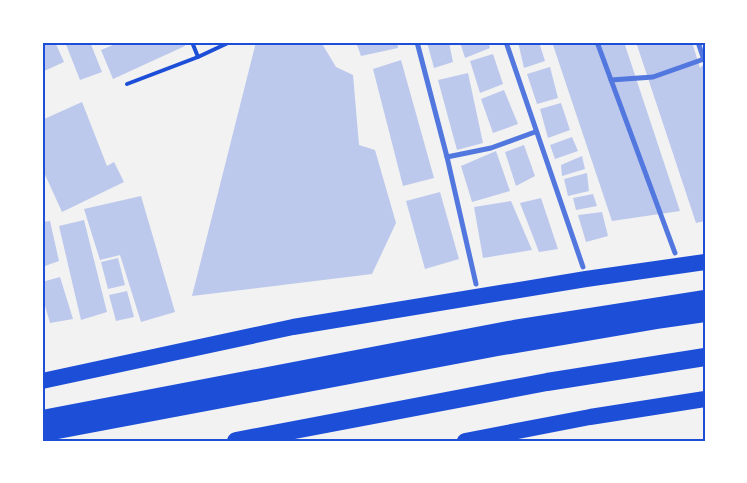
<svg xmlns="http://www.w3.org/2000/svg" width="747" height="483" font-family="Signika,sans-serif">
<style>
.building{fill:#bdc9ec}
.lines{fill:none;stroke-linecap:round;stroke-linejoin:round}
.path{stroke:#1d4ed8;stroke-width:4}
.pedestrian{stroke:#5277de;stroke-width:5}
.trunk{stroke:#1d4ed8;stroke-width:16}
.motorway{stroke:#1d4ed8;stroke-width:18}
.neatline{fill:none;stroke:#1d4ed8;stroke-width:2}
</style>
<rect width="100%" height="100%" fill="#f2f2f2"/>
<g class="building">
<path d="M42 42H55L64 62 42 72Z"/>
<path d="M65 42H90L102 72 80 80Z"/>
<path d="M120 42H183L185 46 113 79 101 50Z"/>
<path d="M256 42H321L336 67 353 75 359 145 375 150 396 223 372 274 192 296Z"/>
<path d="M356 42H397L398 48 361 56Z"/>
<path d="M427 42H449L453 62 434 68Z"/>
<path d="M460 42H488L490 48 465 58Z"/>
<path d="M518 42H539L545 61 524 68Z"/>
<path d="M552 42H624L680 211 612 221Z"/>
<path d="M636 42H692L700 68 705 63V221L696 223Z"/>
<path d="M493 54 503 84 480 93 470 61Z"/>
<path d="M401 60 434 178 403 186 373 69Z"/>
<path d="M550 67 558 98 537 104 527 74Z"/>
<path d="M468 73 483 143 457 150 438 80Z"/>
<path d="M504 90 518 124 493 133 481 99Z"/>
<path d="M82 102 107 166 114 162 124 182 62 212 42 168V120Z"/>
<path d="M561 103 570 130 548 138 540 109Z"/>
<path d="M572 137 578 151 555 159 550 145Z"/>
<path d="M524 145 535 176 516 186 505 152Z"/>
<path d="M496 151 510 191 472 202 461 166Z"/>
<path d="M582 156 585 169 562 176 561 165Z"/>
<path d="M587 173 589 191 568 196 564 179Z"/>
<path d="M440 192 459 259 425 269 406 201Z"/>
<path d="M593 194 597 206 576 210 573 198Z"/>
<path d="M141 196 175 312 141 322 120 255 100 260 84 209Z"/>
<path d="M541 198 558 249 539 252 520 203Z"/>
<path d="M511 201 532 250 483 258 474 207Z"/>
<path d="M602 212 608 236 586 242 578 215Z"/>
<path d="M84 220 107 312 81 320 59 226Z"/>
<path d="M50 221 59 261 42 267V222Z"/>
<path d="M118 258 125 285 108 289 101 262Z"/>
<path d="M60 277 73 319 50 323 42 295V282Z"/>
<path d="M127 291 134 317 116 321 109 295Z"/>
</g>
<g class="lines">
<g class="path">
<path d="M103 42H104"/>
<path d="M192 42 198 57"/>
<path d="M127 84 198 57 230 42"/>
</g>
<g class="pedestrian">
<path d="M417 42 447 157 476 284"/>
<path d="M506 42 583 267"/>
<path d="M597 42 675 253"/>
<path d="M698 42 704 60"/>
<path d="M611 80 653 77 704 59"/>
<path d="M447 157 491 148 535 132"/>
</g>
<g class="trunk">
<path d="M42 381 293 327 586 279 705 262"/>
<path d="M42 434 498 348 656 321 705 314"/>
<path d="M465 441 590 417 705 399"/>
</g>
<g class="motorway">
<path d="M42 419 514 329 705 299"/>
<path d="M236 441 547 382 705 357"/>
</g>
</g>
<rect width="747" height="483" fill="none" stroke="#ffffff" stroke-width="87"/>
<rect x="44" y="44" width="660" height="396" class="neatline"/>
</svg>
